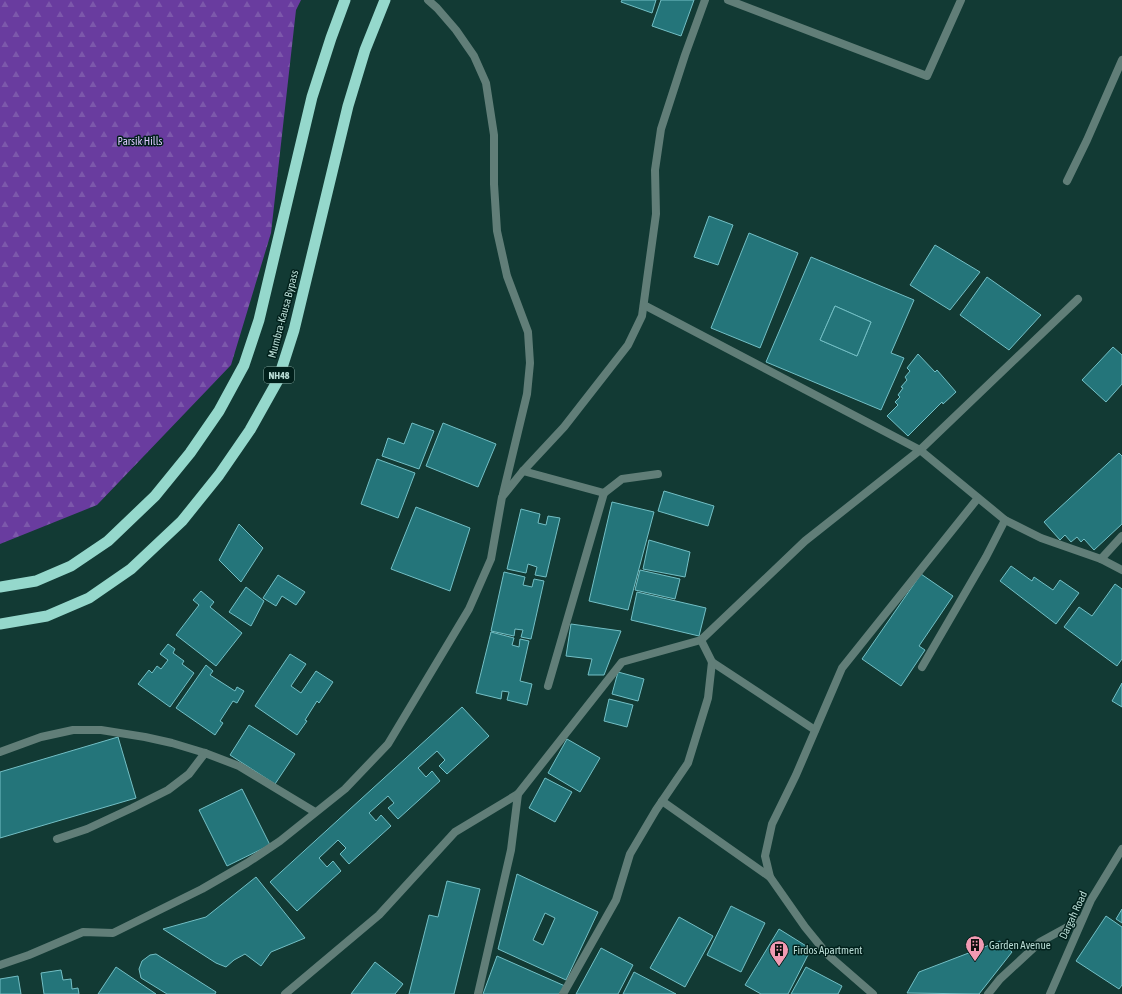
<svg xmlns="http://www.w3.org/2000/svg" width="1122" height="994" font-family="'Asap Condensed',sans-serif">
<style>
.forest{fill:url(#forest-firs)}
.building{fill:#24757a;stroke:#73bfc5;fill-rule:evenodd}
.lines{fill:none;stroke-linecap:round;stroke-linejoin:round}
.service{stroke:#617e78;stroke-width:8}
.minor{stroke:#617e78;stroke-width:8}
.trunk{stroke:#95d8cc;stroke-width:11}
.labels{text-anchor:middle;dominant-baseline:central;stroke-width:3;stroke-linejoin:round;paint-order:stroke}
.shield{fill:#01201b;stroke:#82a49d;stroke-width:1}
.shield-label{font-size:10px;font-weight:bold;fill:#b9dcd5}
.park-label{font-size:11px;fill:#dbc8fc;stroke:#01201b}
.street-label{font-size:11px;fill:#b9dcd5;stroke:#01201b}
.poi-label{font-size:11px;fill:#b9dcd5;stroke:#01201b;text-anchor:start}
</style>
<defs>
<pattern id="forest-firs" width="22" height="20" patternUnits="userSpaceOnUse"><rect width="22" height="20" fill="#693c9f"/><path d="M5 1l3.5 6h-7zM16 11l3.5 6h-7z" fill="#7c58ab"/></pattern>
</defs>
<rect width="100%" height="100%" fill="#123a34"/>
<path class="forest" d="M0 0H301L296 10 271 233 231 365 97 505 0 544Z"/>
<g class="building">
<path d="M622 0H656L652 13 621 2Z"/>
<path d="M661 0H694L681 36 652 26Z"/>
<path d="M709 216 733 225 718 265 694 257Z"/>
<path d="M749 233 798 253 760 348 711 328Z"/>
<path d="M935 245 980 272 950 310 910 285Z"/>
<path d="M811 257 914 300 891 353 904 358 881 410 766 362ZM835 306 871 322 857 356 820 340Z"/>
<path d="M987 277 1041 315 1009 350 960 315Z"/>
<path d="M835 306 871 322 857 356 820 340Z"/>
<path d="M1113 347 1122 355V384L1106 402 1082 380Z"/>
<path d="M918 354 935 372 937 370 956 392 943 404 942 402 908 436 887 416 898 405 895 402 900 397 898 395 903 388 901 387 907 380 905 377 910 371 907 368Z"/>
<path d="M412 423 434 431 419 469 382 456 388 438 404 444Z"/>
<path d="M443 423 496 444 478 487 426 466Z"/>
<path d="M1119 453 1122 456V524L1094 550 1084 539 1081 542 1077 537 1071 542 1065 535 1060 540 1044 522Z"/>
<path d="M377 459 415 473 398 518 361 504Z"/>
<path d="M664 491 714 506 708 526 658 511Z"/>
<path d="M612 502 654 512 628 610 589 601Z"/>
<path d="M416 507 470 528 450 591 391 569Z"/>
<path d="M521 509 540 514 538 523 546 525 548 516 560 518 546 577 535 575 537 567 528 564 526 573 507 569Z"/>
<path d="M239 524 263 548 241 582 219 560Z"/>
<path d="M649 540 690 552 685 577 643 569Z"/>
<path d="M1011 566 1032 581 1034 577 1053 590 1060 580 1079 593 1056 624 1000 581Z"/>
<path d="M640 570 680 579 675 599 635 590Z"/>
<path d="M504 572 525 577 523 585 532 587 534 579 544 581 531 639 521 637 523 630 515 629 514 636 491 631Z"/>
<path d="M921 574 953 596 919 646 925 650 901 686 862 659Z"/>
<path d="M278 575 305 592 296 605 282 596 276 606 263 598Z"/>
<path d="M1115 584 1122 589V659L1117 666 1064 627 1079 607 1092 616Z"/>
<path d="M246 587 264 601 251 626 229 612Z"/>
<path d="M201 591 214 602 210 607 242 633 216 666 176 635 199 605 193 600Z"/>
<path d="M637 592 706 608 699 636 631 620Z"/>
<path d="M571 624 621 631 604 675H588L592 659 566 656Z"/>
<path d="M491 632 514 638 512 645 519 647 520 639 529 641 520 681 532 684 527 705 507 700 509 692 502 691 501 699 476 693Z"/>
<path d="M168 644 175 649 173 653 184 661 182 664 194 673 170 707 138 684 149 670 152 673 157 666 161 669 168 660 160 654Z"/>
<path d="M290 654 306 664 291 686 301 693 316 671 333 682 319 703 317 701 305 720 307 721 297 735 255 706Z"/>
<path d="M206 665 213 671 210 675 235 691 237 687 244 691 237 703 233 701 220 721 223 723 215 735 176 708Z"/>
<path d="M618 672 644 679 638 701 612 694Z"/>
<path d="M1122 683V707L1112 701Z"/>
<path d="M609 699 633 705 627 727 604 721Z"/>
<path d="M462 707 489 736 447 774 439 766 445 760 437 751 418 768 426 777 432 771 440 781 398 819 388 808 394 803 388 796 369 813 376 821 381 815 391 826 349 864 340 854 346 848 338 840 319 858 327 867 333 861 341 871 297 911 270 882Z"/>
<path d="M249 725 295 754 275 784 230 755Z"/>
<path d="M118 737 136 798 0 838V772Z"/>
<path d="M567 739 600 758 580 792 548 773Z"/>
<path d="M545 778 572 792 555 822 529 808Z"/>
<path d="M242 789 270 845 227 866 199 810Z"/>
<path d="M517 874 598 912 566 980 498 949ZM545 913 555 918 543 945 533 940Z"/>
<path d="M256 877 305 938 271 952 261 966 245 954 234 960 226 967 216 963 163 929 206 917Z"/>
<path d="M447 881 480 889 454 994H409L429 915 438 917Z"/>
<path d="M731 906 765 923 741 972 707 955Z"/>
<path d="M1122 909V923L1116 919Z"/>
<path d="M1106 916 1122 927V985L1119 989 1076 961Z"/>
<path d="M679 917 713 936 685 987 650 968Z"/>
<path d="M779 929 811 949 788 994H761L745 985Z"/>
<path d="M1000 941 1012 952 979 994 907 993 919 972Z"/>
<path d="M601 948 633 965 618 994H576Z"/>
<path d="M156 954 216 992 215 994H167L141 978 139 969 142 961 150 955Z"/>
<path d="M497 956 565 986 559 994H483Z"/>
<path d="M375 962 403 984 395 994H351Z"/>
<path d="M116 967 156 994H98Z"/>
<path d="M806 967 842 986 838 994H791Z"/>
<path d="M61 970 63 980 71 979 72 989 78 988 79 994H44L41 973Z"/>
<path d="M634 972 676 994H623Z"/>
<path d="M18 976 21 994H0V979Z"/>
</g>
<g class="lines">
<g class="service">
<path d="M922 667 986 557 1005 520"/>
<path d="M0 752 41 737 73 730H101L145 737 172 743 205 753 239 766 315 812"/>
<path d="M57 839 87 829 132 808 168 790 189 774 205 753"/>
</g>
<g class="minor">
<path d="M428 0 437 8 456 30 474 56 486 83 494 135V184L497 231 507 276 528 332 530 363 527 394 503 494"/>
<path d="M728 0 927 76 961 0"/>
<path d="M1067 181 1087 140 1122 60"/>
<path d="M644 305 920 450 1005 520 1041 538 1101 559 1122 570"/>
<path d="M523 471 604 493 548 686"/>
<path d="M604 493 622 479 658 474"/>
<path d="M1101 559 1122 536"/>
<path d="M712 662 815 730"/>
<path d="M662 801 770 877"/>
<path d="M0 965 29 955 83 932 113 933 202 889 247 863 280 841 345 789 388 744 469 609 491 559 502 497 523 471 564 427 628 345 642 316 656 214 655 170 661 129 685 55 705 0"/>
<path d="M285 994 379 915 455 832 518 794"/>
<path d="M478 994 511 850 518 794 622 662 701 640 805 541 920 450 1078 299"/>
<path d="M563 994 616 900 630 854 656 810 688 763 708 698 712 662 701 640"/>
<path d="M873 994 827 954 805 927 770 877 765 856 772 824 796 775 842 668 978 498"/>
<path d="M988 994 1000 979 1040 942 1082 919"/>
<path d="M1050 994 1091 900 1122 849"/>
</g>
<g class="trunk">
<path d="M0 587 36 581 71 566 108 541 155 496 190 453 219 411 244 365 259 320 312 97 331 38 345 0"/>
<path d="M0 624 47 616 89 598 131 569 182 521 219 475 250 430 278 380 294 330 348 106 365 50 385 0"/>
</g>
</g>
<defs>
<g id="building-pin" transform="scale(1)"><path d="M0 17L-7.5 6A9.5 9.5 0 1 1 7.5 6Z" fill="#f19ab3" stroke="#01201b"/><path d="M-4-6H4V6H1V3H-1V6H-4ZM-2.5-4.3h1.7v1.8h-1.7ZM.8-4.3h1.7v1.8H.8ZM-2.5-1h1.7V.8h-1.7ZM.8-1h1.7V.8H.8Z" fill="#111"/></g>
</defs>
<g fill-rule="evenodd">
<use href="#building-pin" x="975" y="945"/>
<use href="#building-pin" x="779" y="950"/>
</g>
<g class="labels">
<rect class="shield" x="264" y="367" width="30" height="16" rx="3"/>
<g class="shield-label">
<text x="279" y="375">NH48</text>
</g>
<g class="park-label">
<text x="140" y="141">Parsik Hills</text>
</g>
<g class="street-label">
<text transform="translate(283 314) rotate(-75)">Mumbra-Kausa Bypass</text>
<text transform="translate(1073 915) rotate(-65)">Dargah Road</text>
</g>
<g class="poi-label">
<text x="989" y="945">Garden Avenue</text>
<text x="793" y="950">Firdos Apartment</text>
</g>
</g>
</svg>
